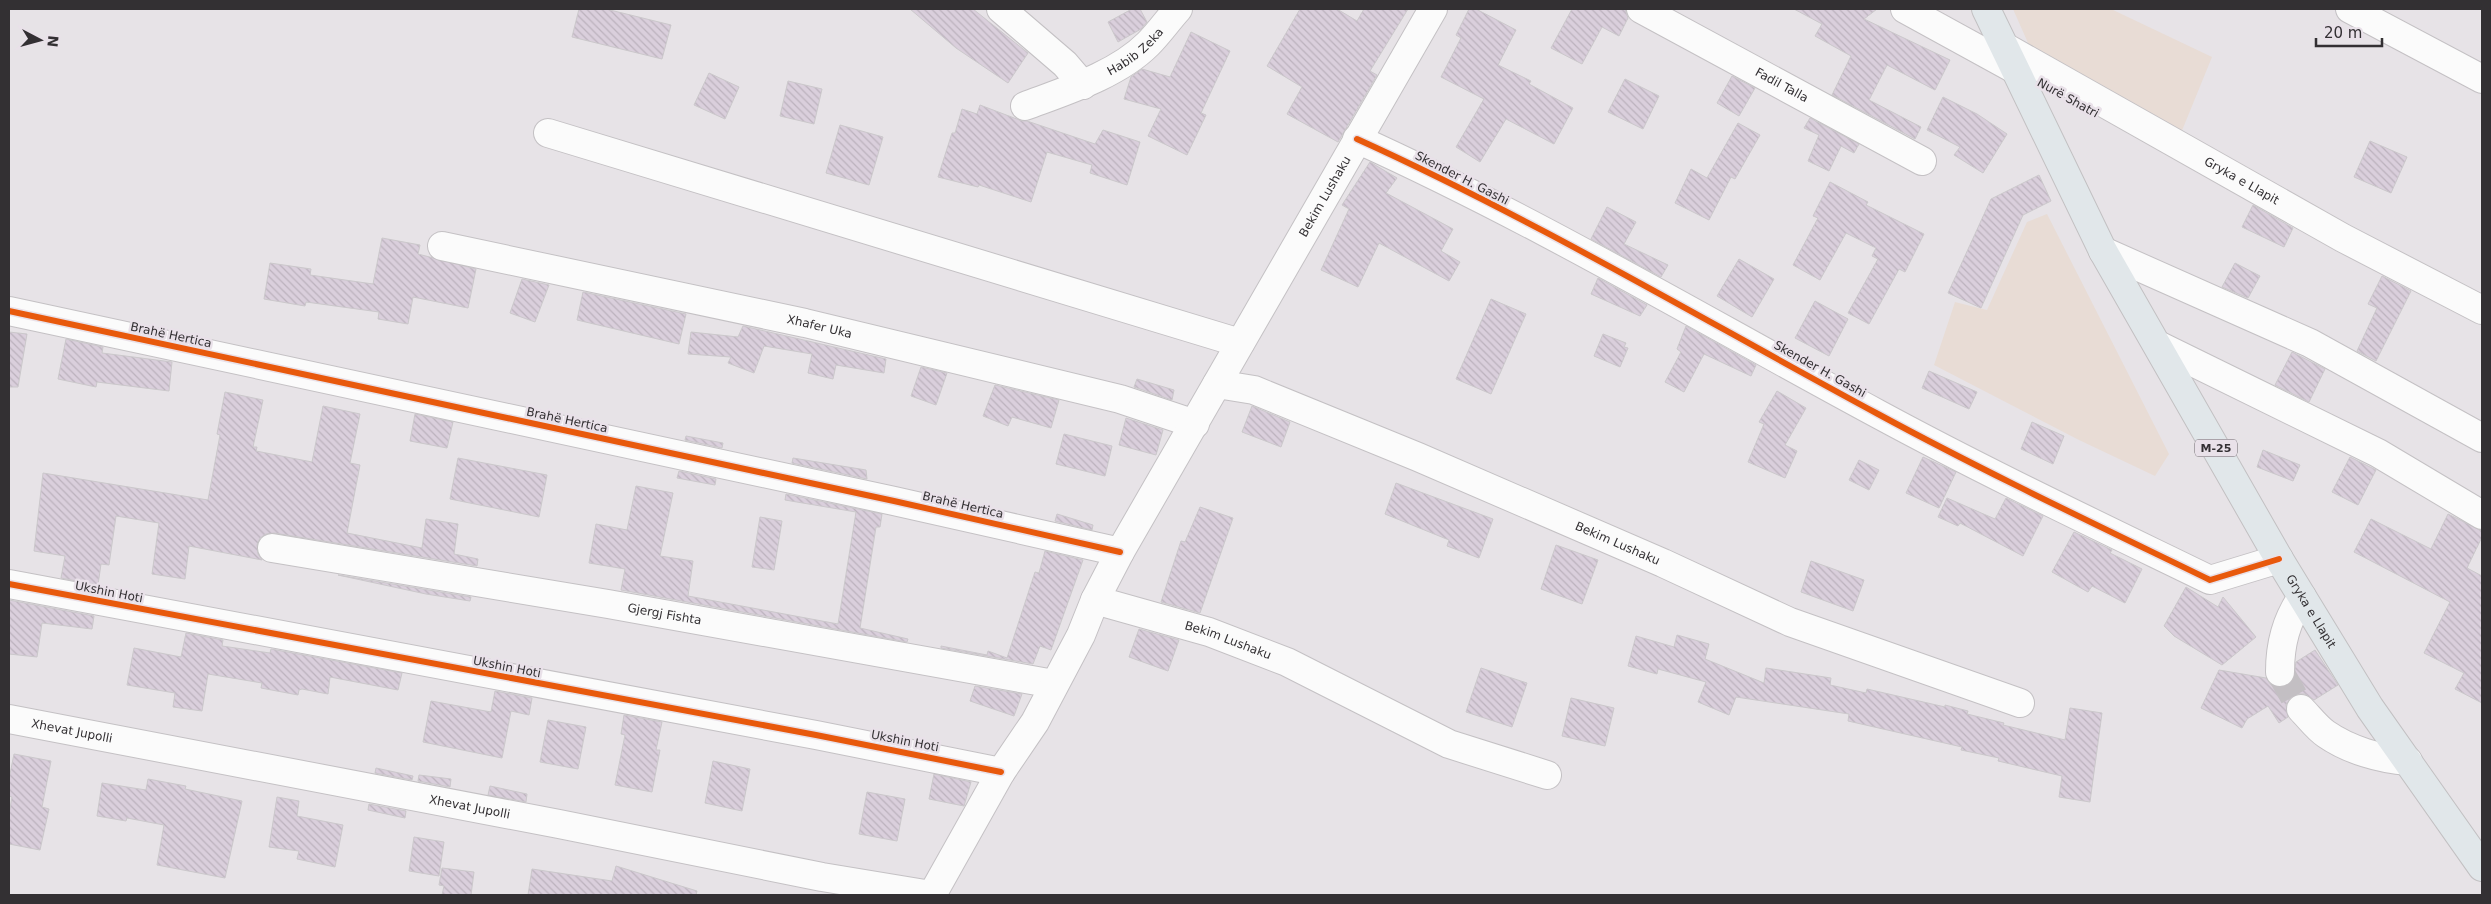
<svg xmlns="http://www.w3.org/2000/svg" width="2491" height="904" font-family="'DejaVu Sans',sans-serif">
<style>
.industrial{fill:#e8dcd5}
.building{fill:url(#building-back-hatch);stroke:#cbc8cb}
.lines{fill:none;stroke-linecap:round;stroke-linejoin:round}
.minor-tunnel{stroke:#c3bfc3;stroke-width:28;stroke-dasharray:28 14;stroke-linecap:butt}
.minor-casing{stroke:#c4c1c4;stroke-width:30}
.major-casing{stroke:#c2c0c2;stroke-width:30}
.minor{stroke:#fbfbfb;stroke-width:28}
.major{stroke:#e1e7ea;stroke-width:28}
.cycleway-casing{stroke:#e9e1e9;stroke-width:9}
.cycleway{stroke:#e8590c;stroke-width:6}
.labels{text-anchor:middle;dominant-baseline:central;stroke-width:5;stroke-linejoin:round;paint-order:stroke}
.shield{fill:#e9e1e9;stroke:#6a656a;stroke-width:1}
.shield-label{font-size:11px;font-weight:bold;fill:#333033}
.street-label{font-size:12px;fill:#333033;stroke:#e9e1e9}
</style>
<defs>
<pattern id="building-back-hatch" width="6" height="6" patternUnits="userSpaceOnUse" patternTransform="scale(1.25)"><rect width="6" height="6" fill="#dacfdc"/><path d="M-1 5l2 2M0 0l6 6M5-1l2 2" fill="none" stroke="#bcb2bd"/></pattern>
</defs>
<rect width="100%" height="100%" fill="#e7e3e7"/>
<g class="industrial">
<path d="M2013 9H2111L2212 57 2181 133 2032 52Z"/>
<path d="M2047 214 2169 454 2155 476 2079 440 1934 365 1955 302 1987 310 2027 222Z"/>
</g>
<g class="building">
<path d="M579 9H606L671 25 662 59 572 37Z"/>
<path d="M910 9H973L1028 53 1008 83 956 48Z"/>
<path d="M1132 9H1140L1147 22 1141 29 1118 42 1108 22Z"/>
<path d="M1300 9H1337L1357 21 1364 9H1408L1370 71 1377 75 1338 142 1287 114 1302 87 1267 66Z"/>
<path d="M1469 9H1476L1516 30 1498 65 1531 81 1529 84 1573 108 1554 144 1506 119 1480 162 1456 147 1484 99 1441 77 1461 38 1456 35Z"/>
<path d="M1572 9H1625L1628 18 1619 36 1602 27 1582 64 1551 48Z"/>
<path d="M1794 9H1877L1864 19 1950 60 1935 90 1887 65 1869 100 1921 127 1915 139 1832 95 1851 56 1815 36 1822 24Z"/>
<path d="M1191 32 1230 51 1201 113 1206 115 1187 155 1148 136 1161 109 1124 99 1131 77 1142 69 1170 77Z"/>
<path d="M709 73 739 87 725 119 694 105Z"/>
<path d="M1732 76 1755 88 1739 116 1717 103Z"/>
<path d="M1625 79 1659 96 1643 129 1608 112Z"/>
<path d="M788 81 822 89 814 124 780 116Z"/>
<path d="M1943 97 1977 114 2007 134 1983 173 1954 155 1960 147 1927 130Z"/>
<path d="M980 105 1022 121H1027L1095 144 1103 130 1140 142 1127 185 1090 173 1092 165 1047 152 1031 202 979 185 978 187 938 177 952 133H955L962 109 977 114Z"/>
<path d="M1810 118 1859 144 1854 153 1841 146 1829 171 1808 161 1819 135 1804 128Z"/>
<path d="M1738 123 1760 135 1735 179 1731 177 1709 220 1675 203 1691 169 1707 178Z"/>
<path d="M840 125 883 137 869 185 826 173Z"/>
<path d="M2370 141 2407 157 2391 193 2354 177Z"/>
<path d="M1370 162 1397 178 1386 193 1453 229 1441 251 1460 262 1449 281 1379 243 1358 287 1321 270 1349 209 1342 205Z"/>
<path d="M2039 175 2051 201 2023 215 1981 308 1948 293 1991 199Z"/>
<path d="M1830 182 1868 202 1866 205 1924 234 1905 272 1899 269 1869 324 1848 313 1878 259 1872 256 1876 248 1846 233 1820 280 1793 265 1818 218 1813 216Z"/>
<path d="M2253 205 2293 228 2284 247 2242 227Z"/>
<path d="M1607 207 1636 222 1624 244 1668 265 1661 277 1591 239Z"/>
<path d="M382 238 420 245 418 254 476 269 468 308 413 297 408 324 378 319 379 312 306 302 305 306 264 299 270 263 311 269 310 275 373 284Z"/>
<path d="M1739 259 1774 279 1752 317 1717 296Z"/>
<path d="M2235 263 2260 276 2248 298 2222 287Z"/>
<path d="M2382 276 2411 291 2376 361 2357 351 2377 308 2368 304Z"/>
<path d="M1598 278 1647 305 1640 316 1591 294Z"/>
<path d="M522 279 549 285 535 322 510 313Z"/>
<path d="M583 292 686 314 679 344 577 320Z"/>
<path d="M1491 299 1526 314 1491 394 1456 379Z"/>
<path d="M1815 301 1848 319 1829 356 1795 338Z"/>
<path d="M743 326 886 359 884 373 836 365 833 379 808 373 812 354 764 346 754 373 728 363 731 357 688 354 691 332 738 337Z"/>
<path d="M1686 326 1756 365 1751 376 1704 354 1684 392 1665 382 1681 352 1677 349Z"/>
<path d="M9 332 27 334 18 387H9Z"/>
<path d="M1603 334 1626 343 1624 347 1628 348 1620 367 1594 356Z"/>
<path d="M66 339 103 347 102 353 172 362 169 391 97 382 96 387 58 379Z"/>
<path d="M2292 352 2325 369 2309 402 2275 385Z"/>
<path d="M921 367 947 373 936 405 911 396Z"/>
<path d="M1929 371 1977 392 1969 409 1922 388Z"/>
<path d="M1137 379 1174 390 1172 400 1134 387Z"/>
<path d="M995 385 1059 400 1051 428 1012 417 1008 426 983 416Z"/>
<path d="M1777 391 1806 408 1785 445 1797 451 1785 478 1748 462 1764 424 1759 422Z"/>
<path d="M225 392 263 400 253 447H257L256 451 312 462 323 406 360 414 350 463 360 465 347 533 422 548 426 519 458 524 454 554 478 559 477 566 274 533 266 534 260 538 257 545 258 554 262 560 189 546 185 579 152 574 159 523 116 516 109 565 101 564 98 585 61 578 65 556 34 551 43 473 208 500 220 435 217 434Z"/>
<path d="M1252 406 1290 422 1281 447 1242 432Z"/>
<path d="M415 414 453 422 447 448 410 441Z"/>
<path d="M1126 418 1163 430 1156 455 1119 445Z"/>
<path d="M2032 422 2064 436 2053 464 2021 449Z"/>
<path d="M1064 434 1112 446 1105 476 1056 464Z"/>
<path d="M686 436 723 443 722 448 685 440Z"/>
<path d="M2263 450 2300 465 2293 481 2257 467Z"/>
<path d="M1923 457 1956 472 1939 508 1906 493Z"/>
<path d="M2350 457 2376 470 2358 505 2332 492Z"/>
<path d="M458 458 547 475 539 517 450 499Z"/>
<path d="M793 458 866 470 867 479 792 463Z"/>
<path d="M1859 460 1879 470 1869 490 1849 480Z"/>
<path d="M679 471 716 479 715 485 677 478Z"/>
<path d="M1396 483 1493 519 1479 558 1447 546 1449 540 1385 514Z"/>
<path d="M636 486 673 493 660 556 693 561 688 596 838 624 856 512 785 500 786 494 882 514 880 527H876L860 628 908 639 907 642 621 590 625 569 589 563 596 524 627 530Z"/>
<path d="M1947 498 1995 519 2006 498 2043 516 2023 556 1960 523 1958 526 1938 517Z"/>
<path d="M1200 507 1233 518 1200 613 1161 602 1181 541 1185 542Z"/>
<path d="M1057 514 1093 525 1092 530 1055 521Z"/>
<path d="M2448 514 2482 531V537L2467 568 2482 576V703L2455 689 2464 673 2424 653 2450 602 2354 552 2371 519 2431 549Z"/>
<path d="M760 517 782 521 774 570 752 567Z"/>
<path d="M2074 532 2112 550 2110 553 2142 569 2125 603 2092 586 2088 592 2052 572Z"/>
<path d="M1556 545 1598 560 1582 604 1541 589Z"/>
<path d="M1045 551 1083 560 1051 650 1040 646 1033 664 941 648V646L987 655 988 651 1007 658 1035 572 1039 573Z"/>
<path d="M1811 561 1864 580 1853 611 1801 592Z"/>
<path d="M338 575 471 597 470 601 426 594Z"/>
<path d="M2186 587 2218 607 2223 597 2256 637 2222 665 2174 636 2164 626Z"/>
<path d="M9 600 94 616 92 629 42 623 37 657 9 654Z"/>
<path d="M1139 629 1179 640 1168 671 1129 657Z"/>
<path d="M186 633 223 640 222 646 270 653 271 649 402 673 398 690 330 677 328 694 302 689 299 690 298 695 261 688 262 683 208 674 202 711 173 707 175 693 127 685 134 648 181 657Z"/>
<path d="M1677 635 1709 644 1705 659 1764 683 1766 668 1831 678 1830 685 1866 693 1867 689 1945 707V705L1968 711 1967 714 2004 723 2003 725 2065 740 2070 708 2102 713 2090 802 2059 797 2062 776 1998 761 1999 758 1961 750 1962 747 1848 721 1849 714 1736 697 1729 715 1698 702 1706 682 1658 669 1657 674 1628 666 1636 636 1674 647Z"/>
<path d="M2315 650 2338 685 2314 700 2305 694H2298L2291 697 2286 705 2288 717 2279 723 2268 706 2247 719 2242 728 2201 708 2219 670 2266 678 2271 685 2280 688 2287 686 2293 681 2296 662Z"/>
<path d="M1481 668 1527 683 1512 727 1466 712Z"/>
<path d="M975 686 1022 694 1014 716 970 701Z"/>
<path d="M495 691 532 698 529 715 511 711 502 758 423 742 431 701 491 712Z"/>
<path d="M1571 698 1614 708 1605 746 1562 736Z"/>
<path d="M624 715 662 722 656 750H660L652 792 615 785 625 735 621 734Z"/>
<path d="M548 720 586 727 578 769 540 762Z"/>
<path d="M14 754 51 761 42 807 49 809 40 850 9 844V814L12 797 9 796V779Z"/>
<path d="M713 761 750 769 742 811 705 803Z"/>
<path d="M376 768 413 776 412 780 375 773Z"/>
<path d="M934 774 971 782 964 806 929 799Z"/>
<path d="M419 775 451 779 450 787 418 781Z"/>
<path d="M148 779 186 786 185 789 242 801 225 878 157 865 164 825 127 818 126 821 97 816 102 783 146 790Z"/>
<path d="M490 786 527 794 526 802 488 795Z"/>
<path d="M867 792 905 799 897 841 859 834Z"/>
<path d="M277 797 299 801 297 816 343 825 335 867 297 859 299 851 269 847Z"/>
<path d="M369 804 406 811 405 818 368 810Z"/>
<path d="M414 837 444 842 439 876 409 871Z"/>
<path d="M616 866 697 891 696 895H528L532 869 612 881Z"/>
<path d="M442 868 474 872 471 895H442L444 886 439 885Z"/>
</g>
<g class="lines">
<path class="minor-tunnel" d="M2280 672 2301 709"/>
<g class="minor-casing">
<g id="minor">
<path d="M1001 9 1065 64 1083 85"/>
<path id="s1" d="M1641 9 1922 161"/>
<path d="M1905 9 2018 71"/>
<path d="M2350 9 2482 79"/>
<path id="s2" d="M2003 46 2343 238 2482 310"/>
<path id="s3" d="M1025 106C1065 91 1117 75 1148 44 1159 33 1168 20 1178 9"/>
<path d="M548 133 1240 343"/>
<path d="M1357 139C1536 220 1705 321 1878 414 1987 473 2099 526 2210 580L2279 559"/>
<path id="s4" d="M442 246 805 323 1120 399 1195 424"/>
<path d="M2103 251 2310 343 2482 438"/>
<path d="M9 311 894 501 1120 552"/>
<path d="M2158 345 2378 453 2482 515"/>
<path id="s5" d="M1217 384 1254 390 1418 457 1663 563 1790 622 2020 703"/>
<path id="s6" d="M272 548 608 604 1054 684"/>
<path d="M9 584 816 735 1001 772"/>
<path id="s7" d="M1095 600 1209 632 1287 662 1449 744 1547 775"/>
<path d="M2280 672C2280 644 2286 621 2302 597"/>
<path d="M2301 709C2309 717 2317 728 2326 734 2349 750 2380 759 2408 761"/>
<path id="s8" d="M9 719 559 824 822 877 931 895"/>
<path id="s9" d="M932 895 1001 772 1035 722 1081 635 1095 600 1120 552 1433 9"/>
</g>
</g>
<g class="major-casing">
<g id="major">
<path id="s10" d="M1986 9 2103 251 2279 559 2370 708 2482 867"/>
</g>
</g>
<use href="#minor" class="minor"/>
<use href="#major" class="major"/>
<g class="cycleway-casing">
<g id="cycleway">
<path d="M1357 139C1536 220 1705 321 1878 414 1987 473 2099 526 2210 580L2279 559"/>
<path d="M9 311 894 501 1120 552"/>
<path d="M9 584 816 735 1001 772"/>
</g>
</g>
<use href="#cycleway" class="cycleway"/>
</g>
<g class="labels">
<rect class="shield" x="2195" y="439.5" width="42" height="17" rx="4"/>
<g class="shield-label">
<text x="2216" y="448">M-25</text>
</g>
<g class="street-label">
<text stroke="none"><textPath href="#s3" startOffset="124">Habib Zeka</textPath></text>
<text stroke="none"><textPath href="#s1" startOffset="160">Fadil Talla</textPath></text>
<text transform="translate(2068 98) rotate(29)">Nurë Shatri</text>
<text transform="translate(1462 178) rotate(27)">Skender H. Gashi</text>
<text stroke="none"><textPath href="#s2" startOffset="274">Gryka e Llapit</textPath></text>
<text stroke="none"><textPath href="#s9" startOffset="802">Bekim Lushaku</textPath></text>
<text stroke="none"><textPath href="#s4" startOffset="386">Xhafer Uka</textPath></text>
<text transform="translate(171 335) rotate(12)">Brahë Hertica</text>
<text transform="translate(1820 369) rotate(29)">Skender H. Gashi</text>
<text transform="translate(567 420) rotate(12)">Brahë Hertica</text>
<text transform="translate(963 505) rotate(13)">Brahë Hertica</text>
<text stroke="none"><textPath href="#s5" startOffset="432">Bekim Lushaku</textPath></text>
<text transform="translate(109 592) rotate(11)">Ukshin Hoti</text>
<text stroke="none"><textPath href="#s10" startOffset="685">Gryka e Llapit</textPath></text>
<text stroke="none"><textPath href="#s6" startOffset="398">Gjergj Fishta</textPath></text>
<text stroke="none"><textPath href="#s7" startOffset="139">Bekim Lushaku</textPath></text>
<text transform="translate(507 667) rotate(11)">Ukshin Hoti</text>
<text stroke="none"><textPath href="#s8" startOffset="64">Xhevat Jupolli</textPath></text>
<text transform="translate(905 741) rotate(11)">Ukshin Hoti</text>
<text stroke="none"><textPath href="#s8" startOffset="469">Xhevat Jupolli</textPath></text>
</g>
</g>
<rect width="2491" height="904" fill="none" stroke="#333033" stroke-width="20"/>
<g transform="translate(40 40) rotate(96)" stroke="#e9e1e9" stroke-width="4" paint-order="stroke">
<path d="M0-4L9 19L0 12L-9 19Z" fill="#333033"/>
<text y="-8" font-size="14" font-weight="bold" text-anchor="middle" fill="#333033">N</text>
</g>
<path d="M2316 38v8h66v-8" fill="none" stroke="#333033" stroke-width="2.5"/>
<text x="2324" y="38" font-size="15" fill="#333033" stroke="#e9e1e9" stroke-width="4" paint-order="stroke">20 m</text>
</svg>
